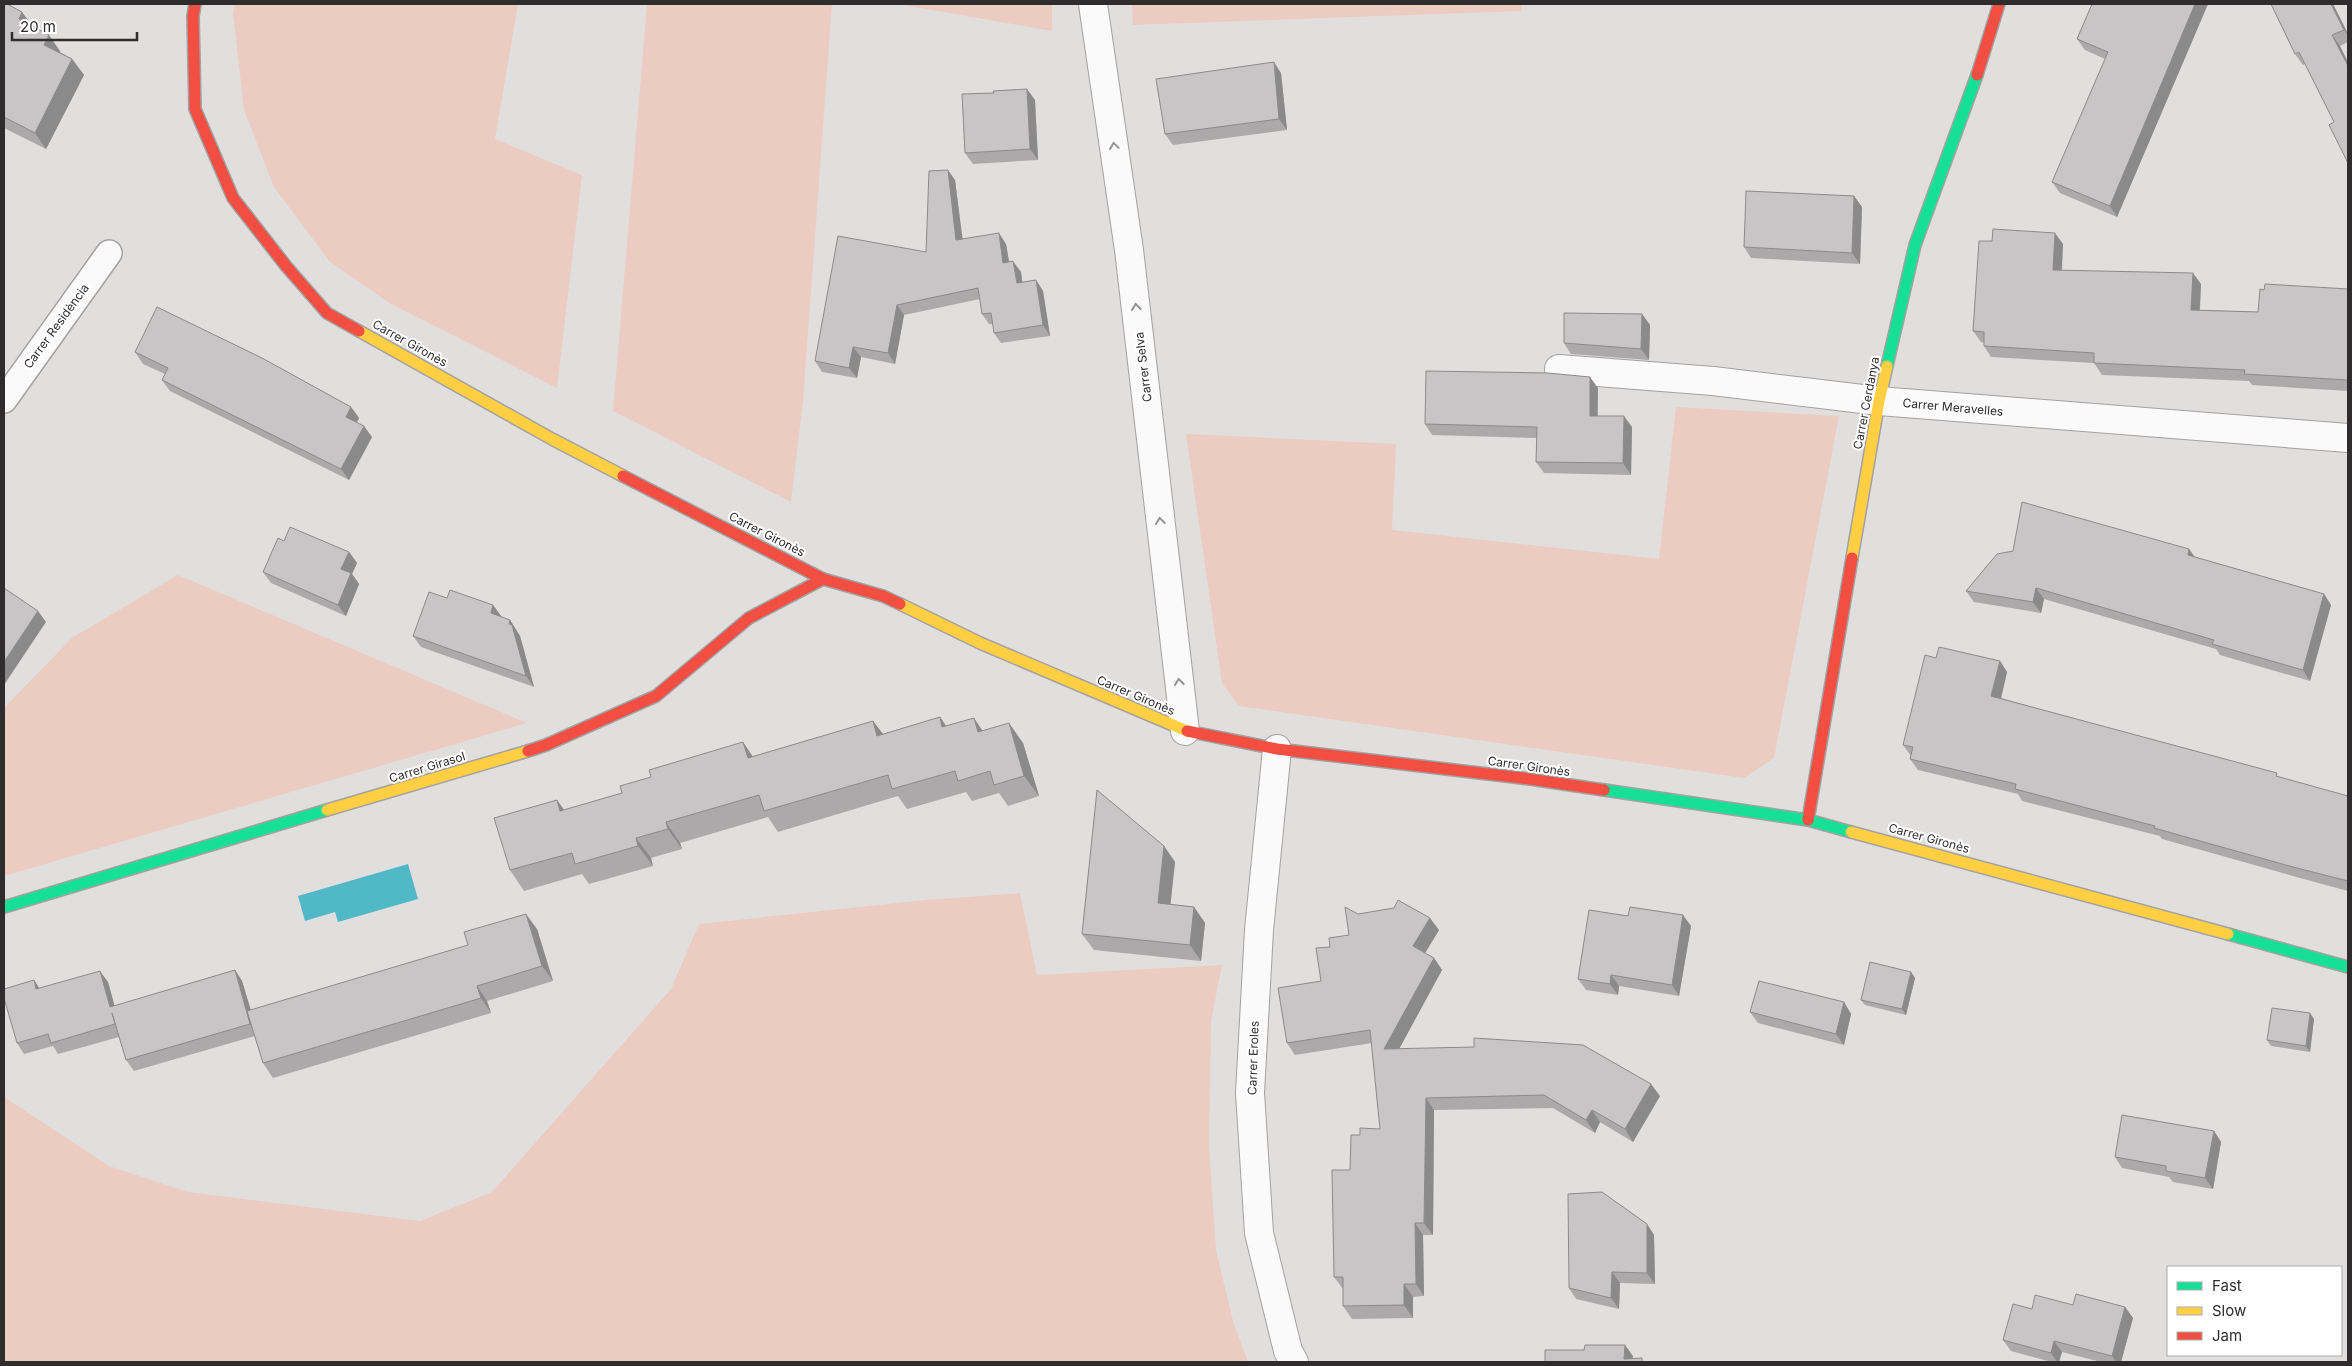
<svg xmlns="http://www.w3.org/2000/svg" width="2352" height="1366" font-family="Inter,sans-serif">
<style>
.green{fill:#eccbc0}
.water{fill:#50b8c7}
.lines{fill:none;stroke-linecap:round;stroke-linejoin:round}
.lane-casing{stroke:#a3a1a1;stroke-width:28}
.street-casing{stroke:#a3a1a1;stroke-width:30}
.fast-casing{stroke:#a3a1a1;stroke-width:14}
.slow-casing{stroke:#a3a1a1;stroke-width:14}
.jam-casing{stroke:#a3a1a1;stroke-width:14}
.lane{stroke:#fafafa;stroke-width:25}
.street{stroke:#fafafa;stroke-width:28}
.fast{stroke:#16e098;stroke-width:11}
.slow{stroke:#ffcf43;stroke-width:11}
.jam{stroke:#f24e42;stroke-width:11}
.wall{fill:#aba9a9}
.shaded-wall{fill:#8b8a8a}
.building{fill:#c7c5c5;stroke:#8b8a8a}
.oneway{stroke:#949393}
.labels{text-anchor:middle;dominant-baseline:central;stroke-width:4;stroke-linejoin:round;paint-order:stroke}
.street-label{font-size:12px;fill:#2e2c2c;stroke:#fff}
</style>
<rect width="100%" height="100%" fill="#e1dfde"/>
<g class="green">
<path d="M235 4H518L495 139 582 175 557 388 391 304 330 262 274 187 244 110 233 13Z"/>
<path d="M647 4H832L803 401 791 502 613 411Z"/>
<path d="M897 4H1052V31Z"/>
<path d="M1132 4H1522V11L1133 25Z"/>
<path d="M1676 407 1839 416 1774 758 1744 778 1239 706 1222 683 1186 434 1396 444 1392 530 1659 559Z"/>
<path d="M178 575 527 723 4 876V708L72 638Z"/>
<path d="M1020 893 1037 975 1222 965 1211 1021 1209 1146 1216 1250 1233 1321 1248 1362H4V1097L109 1166 188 1192 420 1221 492 1192 671 989 699 924 926 900Z"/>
</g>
<path class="water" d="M408 864 418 899 338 922 335 912 305 921 298 896Z"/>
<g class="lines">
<g class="lane-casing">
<path id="lane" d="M4 400 109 253"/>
</g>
<g class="street-casing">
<g id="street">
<path d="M1093 4 1129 250 1185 731"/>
<path d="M1559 369 1713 381 1879 401 2348 438"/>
<path d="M1277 749 1259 930 1250 1093 1259 1233 1288 1351 1294 1362"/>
</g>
</g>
<g class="fast-casing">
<g id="fast">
<path d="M1887 366 1915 245 1977 75"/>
<path d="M1604 790 1808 820 1851 832"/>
<path d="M4 907 327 810"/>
<path d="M2228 934 2348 967"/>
</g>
</g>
<g class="slow-casing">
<g id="slow">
<path d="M359 331 552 439 623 476"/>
<path d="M1852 558 1879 401 1887 366"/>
<path d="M900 604 980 643 1187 731"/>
<path d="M327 810 528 751"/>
<path d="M1851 832 2228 934"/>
</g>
</g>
<g class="jam-casing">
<g id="jam">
<path d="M195 4 193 16 195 109 233 198 286 266 327 313 359 331"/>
<path d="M1977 75 1999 4"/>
<path d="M623 476 823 579 883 596 900 604"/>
<path d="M1187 731 1277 749 1522 778 1604 790"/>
<path d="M528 751 546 745 656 696 749 618 823 579"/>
<path d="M1808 820 1852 558"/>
</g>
</g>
<use href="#lane" class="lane"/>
<use href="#street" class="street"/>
<use href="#fast" class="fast"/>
<use href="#slow" class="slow"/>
<use href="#jam" class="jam"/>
</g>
<g class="wall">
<path d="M4 4 32 26 60 51V52L72 59 84 75 46 149 4 128Z"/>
<path d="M2092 4H2208L2117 217 2060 193 2052 182 2105 59 2085 50 2077 39Z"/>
<path d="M2271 4H2333L2348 34V42L2340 46 2334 122 2305 64 2303 65 2295 54Z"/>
<path d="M1281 73 1287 130 1173 145 1165 134Z"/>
<path d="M1035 100 1038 160 973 164 965 153Z"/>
<path d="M955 180 962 239 1006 244 1009 262 1021 272 1022 282 1036 280 1043 291 1050 336 1001 343 994 333 993 324H989L982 314 980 299 904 315 895 364 861 357 857 378 822 372 815 361 926 252Z"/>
<path d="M1854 196 1862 207 1860 264 1751 258 1744 247Z"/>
<path d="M1992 241 2063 244 2062 271 2201 284 2200 310 2258 312 2264 290 2348 289V391L2252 385 2249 381 2102 375 2094 363 1991 357 1984 346V343L1981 342 1973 331Z"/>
<path d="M1642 314 1650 325 1649 360 1571 354 1564 343Z"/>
<path d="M135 352 351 407 359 418 357 422 372 437 349 480 170 391 162 380 165 374 143 364Z"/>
<path d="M1598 388V416L1632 427 1631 475 1544 473 1536 462 1537 438 1432 435 1425 424Z"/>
<path d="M284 541 349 552 357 563 352 574 359 584 346 616 271 583 263 572Z"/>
<path d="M2189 549 2195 557 2324 594 2331 605 2310 681 2220 655 2216 649 2044 599 2041 613 1974 602 1966 591Z"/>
<path d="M447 598 493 605 501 616V617L510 620 520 636 534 687 421 647 413 636Z"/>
<path d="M1936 658 2000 661 2007 672 2001 698 2280 778 2348 796V891L2300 878 2162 839 2160 836 2022 801 2018 794 1918 770 1910 759 1911 756 1903 745Z"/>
<path d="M940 717 946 726 974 718 982 731 1023 743 1039 796 1008 806 999 793 972 801 966 792 907 809 898 796 778 832 768 817 680 843 682 849 651 858 653 866 589 884 582 874 524 891 510 870 557 800 564 810 622 793 651 777 743 742 753 757 873 721 883 734Z"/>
<path d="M1164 846 1175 862 1170 904 1194 907 1205 923 1201 961 1094 950 1082 934Z"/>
<path d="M1358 914 1439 930 1425 953 1434 958 1442 970 1399 1049 1660 1096 1633 1142 1600 1122 1595 1133 1553 1108 1434 1110 1433 1235H1423L1424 1296 1413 1297V1318L1352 1319 1343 1306V1289L1334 1277 1350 1170 1360 1135 1380 1129 1372 1043 1295 1055 1287 1043 1321 981 1330 947 1349 935Z"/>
<path d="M1628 916 1691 926 1679 996 1619 986 1618 995 1586 990 1578 979Z"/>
<path d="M537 929 553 981 487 1001 491 1013 273 1078 263 1063 255 1036 134 1071 126 1060 119 1037 58 1054 53 1046 24 1054 17 1043 34 980 39 988 108 982 114 1006 235 970 242 981 251 1010Z"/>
<path d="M1911 972 1915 978 1906 1015 1865 1005 1861 1000Z"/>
<path d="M1844 1002 1851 1014 1844 1045 1758 1023 1750 1012Z"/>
<path d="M2314 1019 2310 1052 2271 1046 2267 1040Z"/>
<path d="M2214 1131 2221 1142 2213 1189 2173 1182 2169 1177 2122 1168 2115 1157Z"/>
<path d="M1647 1224 1654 1235 1655 1284 1620 1283 1619 1309 1576 1299 1569 1288Z"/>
<path d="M2073 1305 2125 1307 2133 1318 2121 1362H2101L2062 1352 2059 1362H2052L2011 1351 2003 1340 2032 1309Z"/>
</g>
<g class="shaded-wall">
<path d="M2195 4H2208L2117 217 2110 206Z"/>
<path d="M2331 4H2333L2348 34V35L2344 30Z"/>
<path d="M22 12 34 28 19 19Z"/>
<path d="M49 35 60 51 55 61 44 45Z"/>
<path d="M2332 35 2340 46 2348 62V66Z"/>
<path d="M72 59 84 75 46 149 35 133Z"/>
<path d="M1274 62 1281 73 1287 130 1279 119Z"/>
<path d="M1027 89 1035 100 1038 160 1030 149Z"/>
<path d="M948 170 955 180 964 250 956 240Z"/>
<path d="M1854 196 1862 207 1860 264 1852 253Z"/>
<path d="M999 233 1006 244 1011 273 1003 263Z"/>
<path d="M2055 233 2063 244 2061 281 2053 270Z"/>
<path d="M1013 261 1021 272 1024 294 1017 283Z"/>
<path d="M2193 273 2201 284 2199 321 2191 310Z"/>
<path d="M1036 280 1043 291 1050 336 1043 325Z"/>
<path d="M897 305 904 315 895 364 888 353Z"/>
<path d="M1642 314 1650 325 1649 360 1641 349Z"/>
<path d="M853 347 861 357 857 378 849 368Z"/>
<path d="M1590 377 1598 388 1597 427 1590 416Z"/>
<path d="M351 407 359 418 354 428 346 417Z"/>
<path d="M1624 416 1632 427 1631 475 1623 463Z"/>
<path d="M364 426 372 437 349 480 341 469Z"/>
<path d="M2189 549 2197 561 2188 555Z"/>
<path d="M349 552 357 563 352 574 359 584 346 616 338 605 341 569Z"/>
<path d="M2036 588 2044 599 2041 613 2033 602Z"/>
<path d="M2324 594 2331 605 2310 681 2303 670Z"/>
<path d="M493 605 501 616 499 624 491 613Z"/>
<path d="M38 611 46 622 4 685V662Z"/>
<path d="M510 620 520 636 534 687 526 676 509 624Z"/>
<path d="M2000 661 2007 672 1999 707 1991 696Z"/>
<path d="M940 717 954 738 942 727Z"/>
<path d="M974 718 988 739 978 732Z"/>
<path d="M873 721 888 741 877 736Z"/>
<path d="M1009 723 1023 743 1039 796 1024 776Z"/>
<path d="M743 742 757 763 748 758Z"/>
<path d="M557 800 571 820 560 811Z"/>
<path d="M666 822 680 843 682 849 668 829Z"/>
<path d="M636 838 651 858 653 866 638 846Z"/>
<path d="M1164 846 1175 862 1169 919 1158 903Z"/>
<path d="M1194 907 1205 923 1201 961 1190 945Z"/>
<path d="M526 914 537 929 553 981 542 966Z"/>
<path d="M1683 915 1691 926 1679 996 1672 985Z"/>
<path d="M1430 918 1439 930 1422 958 1413 946Z"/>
<path d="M1434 958 1442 970 1392 1062 1384 1049Z"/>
<path d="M235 970 242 981 258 1035 250 1024Z"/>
<path d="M100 971 108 982 118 1018 110 1007Z"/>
<path d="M1911 972 1915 978 1906 1015 1902 1009Z"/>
<path d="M1611 975 1619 986 1618 995 1610 984Z"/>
<path d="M34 980 41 991 36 989Z"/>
<path d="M477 986 487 1001 491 1013 481 998Z"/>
<path d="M1844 1002 1851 1014 1844 1045 1836 1034Z"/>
<path d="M2310 1013 2314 1019 2310 1052 2306 1046Z"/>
<path d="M1651 1084 1660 1096 1633 1142 1625 1129Z"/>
<path d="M1426 1098 1434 1110 1433 1235 1424 1223Z"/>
<path d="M1592 1110 1600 1122 1595 1133 1586 1120Z"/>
<path d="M2214 1131 2221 1142 2213 1189 2205 1178Z"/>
<path d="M1415 1223 1423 1235 1424 1296 1416 1284Z"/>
<path d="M1647 1224 1654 1235 1655 1284 1647 1273Z"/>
<path d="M1612 1272 1620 1283 1619 1309 1611 1298Z"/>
<path d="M1404 1284 1413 1297V1318L1404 1305Z"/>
<path d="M2125 1307 2133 1318 2121 1362H2116L2112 1356Z"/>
<path d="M2054 1341 2062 1352 2059 1362H2057L2051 1353Z"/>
<path d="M1625 1345 1633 1356 1632 1362 1624 1359Z"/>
</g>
<g class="building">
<path d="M4 4H7L22 12 19 19 49 35 44 45 72 59 35 133 4 117Z"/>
<path d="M2092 4H2195L2110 206 2052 182 2108 52 2077 39Z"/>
<path d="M2271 4H2331L2344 30 2332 35 2348 66V163L2329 125 2334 122 2299 52 2295 54Z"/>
<path d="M1274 62 1279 119 1165 134 1156 79Z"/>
<path d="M1027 89 1030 149 965 153 962 94 994 93 993 91Z"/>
<path d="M948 170 956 240 999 233 1003 263 1013 261 1017 283 1036 280 1043 325 994 333 991 313 982 314 978 288 897 305 888 353 853 347 849 368 815 361 838 236 926 252 929 171Z"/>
<path d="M1746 191 1854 196 1852 253 1744 247Z"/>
<path d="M1993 229 2055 233 2053 270 2193 273 2191 310 2258 312 2260 289 2264 290 2265 284 2348 289V380L2244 374 2245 370 2094 363V353L1984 346V332L1973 331 1979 241H1992Z"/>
<path d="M157 307 262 358 351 407 346 417 364 426 341 469 162 380 168 368 135 352Z"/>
<path d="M1564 313 1642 314 1641 349 1564 343Z"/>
<path d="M1426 371 1548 373 1590 377V416H1624L1623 463 1536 462 1537 427 1425 424Z"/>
<path d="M2022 502 2189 549 2188 555 2324 594 2303 670 2212 644 2214 640 2036 588 2033 602 1966 591 1997 554 2013 551Z"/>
<path d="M290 527 349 552 341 569 351 573 338 605 263 572 278 538 284 541Z"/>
<path d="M4 588 38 611 4 662Z"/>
<path d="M450 590 493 605 491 613 510 620 509 624 512 625 526 676 413 636 429 592 447 598Z"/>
<path d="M1939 647 2000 661 1991 696 2277 773 2276 776 2348 796V881L2293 867 2154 828 2155 826 2015 789 2016 784 1910 759 1913 747 1903 745 1925 655 1936 658Z"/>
<path d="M940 717 942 727 974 718 978 732 1009 723 1024 776 994 785 990 771 958 781 955 771 892 789 888 775 764 811 759 795 666 822 668 829 636 838 638 846 575 864 572 853 510 870 494 818 557 800 560 811 622 793 620 786 651 777 649 770 743 742 748 758 873 721 877 736Z"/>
<path d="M1097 790 1164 846 1158 903 1194 907 1190 945 1082 934Z"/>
<path d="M1398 900 1430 918 1413 946 1434 958 1384 1049 1474 1047V1038L1583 1045 1651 1084 1625 1129 1592 1110 1586 1120 1544 1095 1426 1098 1424 1223H1415L1416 1284H1404V1305L1343 1306V1277H1334L1332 1170H1350L1351 1135H1360V1128L1380 1129 1370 1030 1287 1043 1278 988 1321 981 1316 948 1330 947 1329 938 1349 935 1345 907 1358 914 1394 908Z"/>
<path d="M1630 907 1683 915 1672 985 1611 975 1610 984 1578 979 1589 910 1628 916Z"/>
<path d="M526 914 542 966 477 986 481 998 263 1063 247 1011 468 945 464 932Z"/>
<path d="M1870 962 1911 972 1902 1009 1861 1000Z"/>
<path d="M235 970 250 1024 126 1060 112 1013 115 1024 51 1043 48 1034 17 1043 4 998V989L34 980 36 989 100 971 110 1007Z"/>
<path d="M1759 981 1844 1002 1836 1034 1750 1012Z"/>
<path d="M2272 1008 2310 1013 2306 1046 2267 1040Z"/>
<path d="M2122 1115 2214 1131 2205 1178 2166 1171V1166L2115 1157Z"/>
<path d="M1602 1192 1647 1224V1273L1612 1272 1611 1298 1569 1288 1568 1194Z"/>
<path d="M2076 1294 2125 1307 2112 1356 2054 1341 2051 1353 2003 1340 2013 1304 2032 1309 2035 1295 2073 1305Z"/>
<path d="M1585 1345H1625L1624 1359 1642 1358V1362H1545V1350H1584Z"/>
</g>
<defs><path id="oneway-chevron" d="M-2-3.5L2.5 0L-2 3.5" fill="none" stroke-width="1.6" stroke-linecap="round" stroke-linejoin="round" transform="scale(1.25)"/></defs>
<g class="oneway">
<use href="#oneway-chevron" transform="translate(1114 146) rotate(-98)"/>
<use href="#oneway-chevron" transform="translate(1136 307) rotate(-97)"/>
<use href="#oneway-chevron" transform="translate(1160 521) rotate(-97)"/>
<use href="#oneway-chevron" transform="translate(1179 682) rotate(-97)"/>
</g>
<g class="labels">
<g class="street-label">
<text transform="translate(56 326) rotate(-54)">Carrer Residència</text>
<text transform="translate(410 343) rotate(29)">Carrer Gironès</text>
<text transform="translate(1143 367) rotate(-97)">Carrer Selva</text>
<text transform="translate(1866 403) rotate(-79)">Carrer Cerdanya</text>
<text transform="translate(1953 407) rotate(5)">Carrer Meravelles</text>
<text transform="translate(767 534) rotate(27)">Carrer Gironès</text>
<text transform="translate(1136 695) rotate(23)">Carrer Gironès</text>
<text transform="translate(1529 766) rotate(8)">Carrer Gironès</text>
<text transform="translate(427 767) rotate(-17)">Carrer Girasol</text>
<text transform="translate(1929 838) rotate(15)">Carrer Gironès</text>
<text transform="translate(1253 1058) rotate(-88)">Carrer Eroles</text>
</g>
</g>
<rect width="2352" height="1366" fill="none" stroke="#2e2c2c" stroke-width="10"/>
<rect x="2167" y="1266" width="175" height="90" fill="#ffffff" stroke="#ababab"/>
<rect x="2177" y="1282" width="25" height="8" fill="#16e098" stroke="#ababab"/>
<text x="2212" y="1291" font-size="15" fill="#2e2c2c">Fast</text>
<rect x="2177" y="1307" width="25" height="8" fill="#ffcf43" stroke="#ababab"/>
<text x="2212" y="1316" font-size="15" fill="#2e2c2c">Slow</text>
<rect x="2177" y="1332" width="25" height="8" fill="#f24e42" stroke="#ababab"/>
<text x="2212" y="1341" font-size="15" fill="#2e2c2c">Jam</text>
<path d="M12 32v8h125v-8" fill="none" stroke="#2e2c2c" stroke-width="2.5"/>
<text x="20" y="32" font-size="15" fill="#2e2c2c" stroke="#ffffff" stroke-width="4" paint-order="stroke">20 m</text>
</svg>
